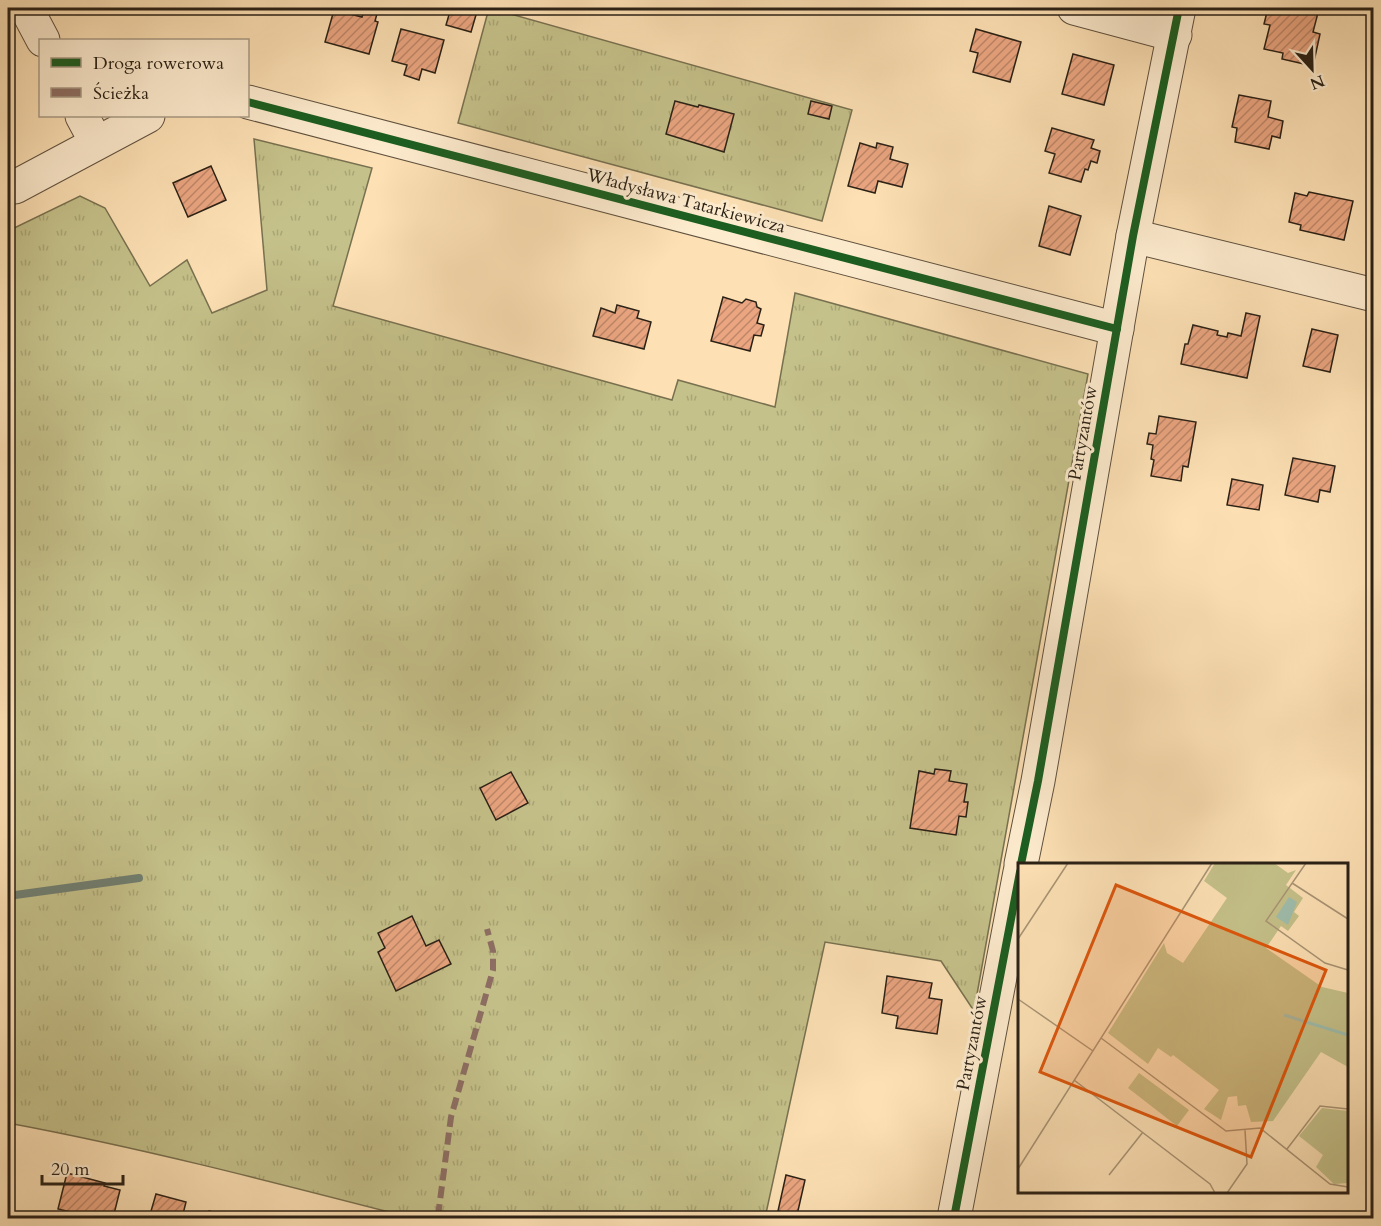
<svg xmlns="http://www.w3.org/2000/svg" width="1381" height="1226" font-family="Cardo,serif">
<style>
.grass{fill:url(#grass-tufts);stroke:#787150;stroke-width:1.5}
.lines{fill:none;stroke-linecap:round;stroke-linejoin:round}
.stream{stroke:#707f71;stroke-width:8}
.building{fill:url(#building-hatch);stroke:#2a2116;stroke-width:1.5}
.minor-casing{stroke:#5f513e;stroke-width:35}
.minor{stroke:#feeccf;stroke-width:33}
.quiet{stroke:#8d6e63;stroke-width:6;stroke-dasharray:12 6;stroke-linecap:butt}
.cycleway-casing{stroke:#feeccf;stroke-width:11}
.cycleway{stroke:#1b5e20;stroke-width:8}
.labels{text-anchor:middle;dominant-baseline:central;stroke-width:6;stroke-linejoin:round;paint-order:stroke}
.street-label{font-size:18px;fill:#2a2116;stroke:#feeccf}
.inset-river{fill:none;stroke:#9fbead;stroke-width:3}
.inset-road{fill:none;stroke:#a99475;stroke-width:1.5}
.view{fill:#de560c;fill-opacity:0.15;stroke:#de560c;stroke-width:3}
.inset-edge{fill:none;stroke:#2a2116;stroke-width:3}
</style>
<defs>
<pattern id="grass-tufts" width="24" height="20" patternUnits="userSpaceOnUse" patternTransform="scale(1.5)"><rect width="24" height="20" fill="#c5c18a"/><path d="M3 7l-1-3M5 7V3M7 7l1-3M15 17l-1-3M17 17v-4M19 17l1-3" fill="none" stroke="#a9a676"/></pattern>
<pattern id="building-hatch" width="6" height="6" patternUnits="userSpaceOnUse" patternTransform="scale(1.5)"><rect width="6" height="6" fill="#eba681"/><path d="M-1 1l2-2M0 6l6-6M5 7l2-2" fill="none" stroke="#bf8769"/></pattern>
</defs>
<rect width="100%" height="100%" fill="#fde1b5"/>
<filter id="stains"><feTurbulence type="fractalNoise" baseFrequency=".00333" numOctaves="4"/><feColorMatrix values="0 0 0 0 .2 0 0 0 0 .09 0 0 0 0 .02 0 0 0 .5 -.17"/></filter>
<radialGradient id="worn" r=".72"><stop offset=".6" stop-color="#630" stop-opacity="0"/><stop offset="1" stop-color="#630" stop-opacity=".3"/></radialGradient>
<g class="grass">
<path d="M489 8 852 110 822 221 458 123Z"/>
<path d="M254 139 372 168 333 306 672 400 678 380 775 407 795 293 1088 374 974 1011 941 961 825 942 765 1218H392L393 1213C265 1180 137 1147 8 1123V231L80 196 105 208 150 286 187 260 212 313 267 290Z"/>
</g>
<g class="lines">
<path class="stream" d="M8 896 139 878"/>
</g>
<g class="building">
<path d="M365 8 378 10 375 21 378 22 369 54 325 42 334 10 362 17Z"/>
<path d="M451 8H478L471 32 446 25Z"/>
<path d="M1268 8 1319 9 1313 32 1320 34 1313 66 1282 59 1283 53 1264 49 1270 25 1264 24Z"/>
<path d="M401 29 444 40 435 73 422 69 419 80 404 75 407 65 392 61Z"/>
<path d="M976 29 1021 42 1010 82 973 72 978 53 970 51Z"/>
<path d="M1073 54 1114 65 1104 105 1062 94Z"/>
<path d="M1239 95 1271 101 1268 117 1283 121 1280 138 1272 136 1269 149 1235 142 1237 128 1232 127Z"/>
<path d="M675 101 698 107 699 105 734 114 724 152 666 134Z"/>
<path d="M811 101 832 106 829 119 808 114Z"/>
<path d="M1052 128 1094 140 1091 148 1100 151 1097 163 1091 161 1088 170 1085 169 1081 182 1049 173 1055 154 1045 151Z"/>
<path d="M860 143 876 148 877 143 893 147 890 159 908 164 902 187 878 181 875 193 848 186Z"/>
<path d="M211 166 226 200 188 217 173 183Z"/>
<path d="M1309 192 1353 201 1344 240 1300 230 1301 225 1289 222 1295 193 1307 196Z"/>
<path d="M1049 206 1081 216 1070 255 1039 246Z"/>
<path d="M723 297 742 303 746 299 756 302 757 307 761 309 757 323 764 325 761 336 754 335 750 351 711 341Z"/>
<path d="M617 305 639 311 637 318 651 322 644 349 593 336 601 308 615 313Z"/>
<path d="M1246 313 1260 316 1247 378 1181 364 1185 344H1188L1193 325 1218 331 1217 335 1227 337 1228 333 1241 336Z"/>
<path d="M1312 329 1338 335 1330 372 1303 366Z"/>
<path d="M1159 416 1196 422 1188 467 1183 466 1181 481 1151 476 1154 460 1151 459 1153 445 1147 444 1149 433 1156 434Z"/>
<path d="M1293 458 1335 466 1330 492 1320 490 1318 502 1285 495Z"/>
<path d="M1232 479 1263 485 1259 510 1227 505Z"/>
<path d="M935 769 951 771 949 781 967 784 964 802H968L966 817 959 816 956 835 910 828 919 771 934 774Z"/>
<path d="M511 772 528 803 496 820 480 788Z"/>
<path d="M412 916 426 946 439 940 451 964 396 991 378 952 385 948 378 933Z"/>
<path d="M887 976 932 983 929 998 942 1000 937 1034 896 1028 898 1016 882 1013Z"/>
<path d="M67 1173 105 1183 104 1186 120 1190 113 1218 98 1215 96 1218 58 1209Z"/>
<path d="M786 1175 805 1180 797 1215 778 1211Z"/>
<path d="M156 1194 186 1202 182 1218H149Z"/>
<path d="M209 1211 237 1218H203V1215Z"/>
</g>
<g class="lines">
<g class="minor-casing">
<g id="minor">
<path d="M26 8 43 40"/>
<path d="M1074 8 1175 35"/>
<path d="M248 102 1117 329"/>
<path d="M82 116 96 142"/>
<path d="M8 185 15 187 148 116"/>
<path d="M1133 236 1374 295"/>
<path d="M1021 864 1038 781 1133 236 1179 8"/>
<path d="M954 1218 1020 872"/>
</g>
</g>
<use href="#minor" class="minor"/>
<path class="quiet" d="M438 1216 451 1117 493 970V951L487 929"/>
<g class="cycleway-casing">
<g id="cycleway">
<path d="M248 102 1117 329"/>
<path d="M1021 864 1038 781 1133 236 1179 8"/>
<path d="M954 1218 1020 872"/>
</g>
</g>
<use href="#cycleway" class="cycleway"/>
</g>
<g class="labels">
<g class="street-label">
<text transform="translate(686 201) rotate(15)">Władysława Tatarkiewicza</text>
<text transform="translate(1083 433) rotate(-80)">Partyzantów</text>
<text transform="translate(972 1043) rotate(-79)">Partyzantów</text>
</g>
</g>
<g transform="translate(1018 863)">
<rect width="330" height="330" fill="#fde1b5"/>
<path d="M197 0H256L270 10 278 7 268 22 285 35 276 49 281 53 270 68 263 63 248 85 304 124 330 130V204L303 189 255 258 233 259 228 242 220 243 219 233 210 234 203 257 186 246 201 227 155 192 153 194 140 185 130 201 90 170 146 80 149 90 165 100 209 35 186 18ZM121 210 171 247 159 263 110 225ZM304 245 330 248V320L316 321 298 304 305 292 281 273Z" fill="#c5c18a"/>
<path d="M271 34 279 39 270 62 258 54Z" fill="#9fbead"/>
<path class="inset-river" d="M266 152 330 172"/>
<path class="inset-road" d="M288 0 248 58 307 100 330 107M274 20 330 56M0 76 50 0M0 136 75 188M83 175 208 268 242 265 312 321 330 324M56 217 192 321 197 330M269 286 302 243 330 246M0 306 194 0M91 312 125 269M209 330 229 301 227 267"/>
<path class="view" d="M98 22 308 107 233 294 22 209Z"/>
<rect width="330" height="330" class="inset-edge"/>
</g>
<rect width="1381" height="1226" fill="none" stroke="#fde1b5" stroke-width="30"/>
<rect x="9" y="9" width="1363" height="1208" fill="none" stroke="#2a2116" stroke-width="3"/>
<rect x="15" y="15" width="1351" height="1196" fill="none" stroke="#2a2116" stroke-width="1.5"/>
<rect x="39" y="39" width="210" height="78" fill="#feeccf" stroke="#a99b85" stroke-width="1.5"/>
<rect x="51" y="58" width="30" height="9" fill="#1b5e20" stroke="#a99b85" stroke-width="1.5"/>
<text x="93" y="69" font-size="18" fill="#2a2116">Droga rowerowa</text>
<rect x="51" y="88" width="30" height="9" fill="#8d6e63" stroke="#a99b85" stroke-width="1.5"/>
<text x="93" y="99" font-size="18" fill="#2a2116">Ścieżka</text>
<g transform="translate(1312 69) rotate(158)" stroke="#feeccf" stroke-width="4.5" paint-order="stroke">
<path d="M0-4.5L10 22L0 15L-10 22Z" fill="#2a2116"/>
<text y="-9" font-size="16" font-weight="bold" text-anchor="middle" fill="#2a2116">N</text>
</g>
<path d="M42 1175v9h81v-9" fill="none" stroke="#2a2116" stroke-width="3"/>
<text x="51" y="1175" font-size="18" fill="#2a2116" stroke="#feeccf" stroke-width="4.5" paint-order="stroke">20 m</text>
<rect width="100%" height="100%" filter="url(#stains)"/>
<rect width="100%" height="100%" fill="url(#worn)"/>
</svg>
